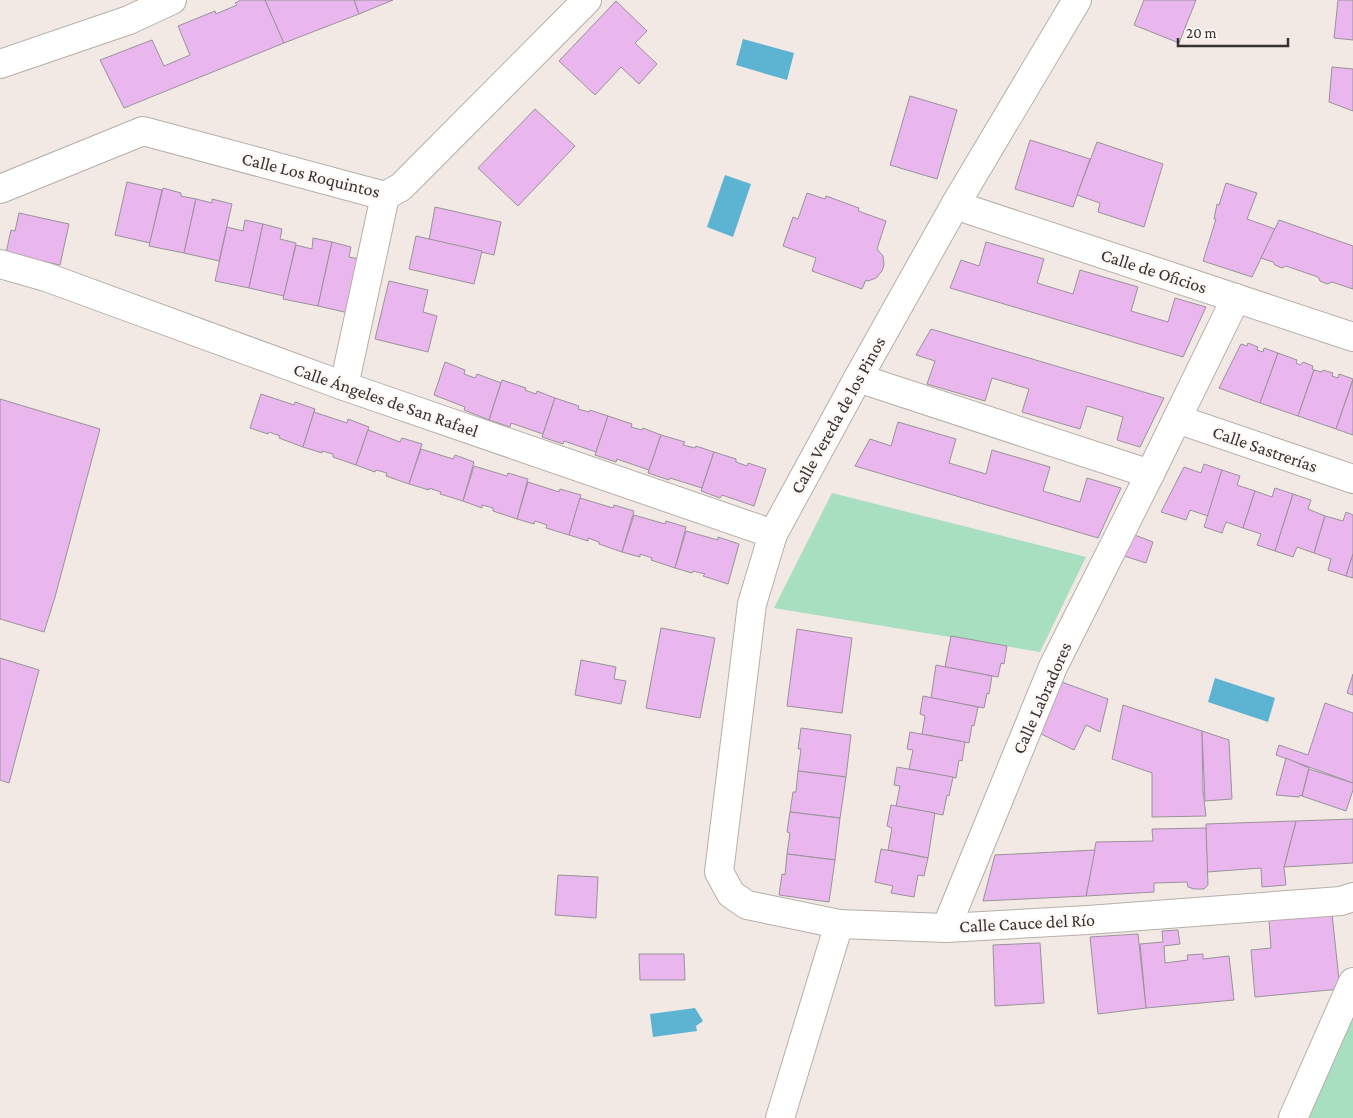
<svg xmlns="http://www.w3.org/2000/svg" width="1353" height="1118" font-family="'Crimson Pro',serif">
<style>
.green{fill:#a7dfc0}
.water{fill:#5cb3d2}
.building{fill:#eab6ee;stroke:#999399}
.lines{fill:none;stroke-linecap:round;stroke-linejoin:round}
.street-casing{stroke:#b7aeaa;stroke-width:30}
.secondary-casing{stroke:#b7aeaa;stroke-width:30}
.street{stroke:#fff;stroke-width:28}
.secondary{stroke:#fff;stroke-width:28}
.labels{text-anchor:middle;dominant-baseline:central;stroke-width:4.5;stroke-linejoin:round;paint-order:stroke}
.street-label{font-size:18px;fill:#353231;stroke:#fef7f4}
</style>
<rect width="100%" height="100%" fill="#f2e9e5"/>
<g class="green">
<path d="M832 493 1086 557 1040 652 774 608Z"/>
<path d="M1353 1007V1118H1302Z"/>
</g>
<g class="water">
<path d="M743 39 794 53 787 80 736 65Z"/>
<path d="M725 175 751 184 733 237 707 227Z"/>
<path d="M1215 678 1275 698 1268 722 1208 702Z"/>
<path d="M695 1008 703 1021 696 1026 697 1031 653 1037 650 1014Z"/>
</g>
<g class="building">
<path d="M241 0H265L284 43 124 108 100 60 152 40 164 66 190 55 178 26 215 11 216 14 237 5 235 3Z"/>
<path d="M265 0H354L359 14 284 43Z"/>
<path d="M354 0H393L359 14Z"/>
<path d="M1144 0H1196L1179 43 1134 25Z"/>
<path d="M1338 0H1353V40L1334 38Z"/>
<path d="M616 1 647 31 635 43 657 64 639 84 621 67 595 95 559 61Z"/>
<path d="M1332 67 1353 69V111L1329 102Z"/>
<path d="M910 96 957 110 937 179 890 165Z"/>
<path d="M535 109 575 146 518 206 478 168Z"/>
<path d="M1030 140 1090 159 1073 207 1015 189Z"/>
<path d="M1097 142 1163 164 1144 227 1098 212 1100 203 1077 195Z"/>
<path d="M127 182 162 190 150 243 115 235Z"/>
<path d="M1226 183 1257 193 1247 219 1275 229 1252 277 1203 261 1216 219H1214L1217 204 1219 205Z"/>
<path d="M163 188 181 193V196L196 199 184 253 149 246Z"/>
<path d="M807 193 825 199 826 196 859 208 858 211 886 221 877 249 883 256 884 265 882 271 876 278 868 281 866 280 862 289 812 271 816 258 783 246 793 217 798 219Z"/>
<path d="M196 199 212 203V199L232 204 219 261 184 253Z"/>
<path d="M435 207 501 222 494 255 429 240Z"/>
<path d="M19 213 69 224 60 265 6 253 11 230 15 231Z"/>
<path d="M245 220 263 224 249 288 215 281 227 227 243 231Z"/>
<path d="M1279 220 1353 246V289L1332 282 1327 284 1320 281 1318 277 1286 266 1282 268 1275 265 1273 262 1261 258Z"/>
<path d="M263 224 282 229 280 239 296 243 284 296 249 288Z"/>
<path d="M416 236 482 251 474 284 409 269Z"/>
<path d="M313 238 332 242 318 306 283 299 296 245 312 249Z"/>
<path d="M332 242 351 247 349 257 365 260 353 314 318 306Z"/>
<path d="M986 242 1044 259 1037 283 1073 294 1080 270 1138 287 1131 311 1168 322 1175 298 1206 307 1183 357 950 288 961 260 979 266Z"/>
<path d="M389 281 428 290 423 312 437 316 428 352 375 339Z"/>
<path d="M931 329 1164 398 1140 447 1117 440 1123 417 1087 406 1080 429 1022 412 1029 389 992 378 985 401 927 384 935 361 916 355Z"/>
<path d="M1248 343 1258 347 1257 350 1263 352 1264 348 1278 353 1260 403 1219 388 1241 344 1247 346Z"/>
<path d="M1278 353 1297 360 1296 363 1300 365 1303 362 1313 366 1312 369 1314 370 1298 416 1260 403Z"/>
<path d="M445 362 465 370 464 374 475 378 477 374 501 383 489 420 464 410 465 407 434 395Z"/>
<path d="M1314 370 1322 372 1323 370 1333 373 1332 376 1338 378 1339 374 1353 379 1336 429 1298 416Z"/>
<path d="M502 380 526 388 525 390 536 394 537 391 555 398 543 434 511 423 510 427 489 420Z"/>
<path d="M1353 380V435L1336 429Z"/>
<path d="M261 394 294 405 295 402 315 409 303 447 279 438 280 436 269 432 268 434 250 428Z"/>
<path d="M555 398 579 406 578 409 589 412 590 410 608 416 596 452 564 441 563 444 542 437Z"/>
<path d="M0 399 100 429 55 597 44 632 0 619Z"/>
<path d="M314 412 347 423 348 419 369 427 356 465 333 457V454L322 451V453L303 447Z"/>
<path d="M608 416 632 424 631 427 642 430 643 428 661 435 649 470 617 459 616 462 595 455Z"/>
<path d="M898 422 956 439 949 463 986 474 992 450 1050 467 1043 491 1080 502 1087 478 1121 488 1098 538 855 466 870 439 891 446Z"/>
<path d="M368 430 400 442 402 438 422 444 409 484 386 476 387 473 376 470 375 472 356 465Z"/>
<path d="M661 435 685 442 683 445 695 448 696 446 714 452 702 488 670 478 669 480 648 473Z"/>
<path d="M421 449 453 459 455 455 474 462 463 501 440 494 441 492 429 488V490L409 484Z"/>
<path d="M714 452 736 459V462L747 466 748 463 766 469 754 506 722 495 720 498 701 491Z"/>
<path d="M1204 464 1222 470 1208 516 1190 510 1186 520 1161 512 1184 467 1201 473Z"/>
<path d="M474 466 507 476 508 473 528 479 517 519 493 511V508L482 505V508L463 501Z"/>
<path d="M1222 470 1240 476 1237 485 1255 491 1243 528 1226 522 1222 533 1204 527Z"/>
<path d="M528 482 559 492 560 489 581 495 569 535 546 528 547 525 535 521 534 524 517 519Z"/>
<path d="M1275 488 1293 494 1275 551 1257 545 1261 534 1243 528 1255 491 1272 497Z"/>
<path d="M1293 494 1311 500 1308 509 1325 516 1314 553 1297 547 1293 557 1275 551Z"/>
<path d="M580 498 613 508 614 505 634 511 622 552 599 544V542L588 538V541L569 535Z"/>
<path d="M1346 512 1353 515V554L1346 576 1328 570 1331 559 1314 553 1325 516 1343 521Z"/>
<path d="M634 515 665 524 666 521 686 527 675 568 651 560 652 558 640 554V557L622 552Z"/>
<path d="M686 531 718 540V537L739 544 728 584 703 576 705 574 693 571 692 573 675 568Z"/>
<path d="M1132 534 1153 542 1146 563 1124 556Z"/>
<path d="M1353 554V578L1346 576Z"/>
<path d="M661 628 715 638 700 718 646 708Z"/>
<path d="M797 629 852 638 842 713 787 706Z"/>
<path d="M951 636 1007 646 1004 664 1001 663 998 677 945 667Z"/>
<path d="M0 658 39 670 9 783 0 780Z"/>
<path d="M581 660 616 667 614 679 626 681 621 704 575 695Z"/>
<path d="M936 665 992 676 989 694 987 693 984 708 931 698Z"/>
<path d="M1353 674V695L1347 693Z"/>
<path d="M1059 681 1108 699 1100 732 1086 725 1074 750 1035 731Z"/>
<path d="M923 696 978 707 974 726 972 725 969 743 922 734 925 716 920 714Z"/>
<path d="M1325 703 1353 713V783L1276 755 1279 745 1308 755Z"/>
<path d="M1123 705 1202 731 1203 791 1206 816 1152 817V773L1112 759Z"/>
<path d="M801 728 851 735 846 777 798 771 801 749H798Z"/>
<path d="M1202 731 1229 740 1232 799 1205 801Z"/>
<path d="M910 732 965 742 962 761 959 760 956 778 909 769 913 750 907 749Z"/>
<path d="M1286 758 1309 768 1302 796 1300 795 1299 797 1276 795Z"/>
<path d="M897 767 953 777 949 796 947 795 943 815 896 806 900 786 894 785Z"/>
<path d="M1309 769 1353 783V790L1346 811 1302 796Z"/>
<path d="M798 771 846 777 840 818 790 812 793 792H796Z"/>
<path d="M891 805 935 813 928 858 888 850 892 828 887 826Z"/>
<path d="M790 812 840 818 835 860 787 854 790 833 787 832Z"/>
<path d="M1353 819V863L1284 867 1296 821Z"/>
<path d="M1296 821 1284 867 1286 885 1262 887 1261 868 1207 872 1206 824Z"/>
<path d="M1206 828 1208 885 1204 889H1194L1188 887 1187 882 1154 883V892L1086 896 1096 842 1153 841 1152 829Z"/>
<path d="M881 849 928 858 924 876 918 875 914 897 891 893 893 886 875 882Z"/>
<path d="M1095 850 1086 896 983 901 995 855Z"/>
<path d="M787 854 835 860 829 902 779 895 782 874 785 875Z"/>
<path d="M558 875 598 877 596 918 555 915Z"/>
<path d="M1332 914 1340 989 1255 997 1251 950 1271 948 1269 920Z"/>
<path d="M1178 930 1180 944 1164 946 1165 963 1188 960 1187 955 1203 954V959L1229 956 1234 1000 1146 1008 1140 944 1163 942 1162 931Z"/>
<path d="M1138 934 1146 1008 1098 1014 1090 937Z"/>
<path d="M1040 943 1044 1003 995 1006 993 945Z"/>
<path d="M639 954H684L685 980H640Z"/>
</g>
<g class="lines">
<g class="street-casing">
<g id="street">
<path d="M0 189 143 131 385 196 401 187 587 0"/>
<path d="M955 205 1353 337"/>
<path d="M0 264 46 277 344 386 773 534"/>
<path d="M858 378 1150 474"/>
<path d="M344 386 385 196"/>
<path d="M1177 419 1353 479"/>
<path d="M946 928 1053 667 1150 474 1236 298"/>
<path d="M1293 1118 1353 982"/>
</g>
</g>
<g class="secondary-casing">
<g id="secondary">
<path d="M1077 0 955 205 858 378 773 534 752 604 719 872 731 894 747 905 839 924 946 928 1088 920 1341 901 1353 897"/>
<path d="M0 64 129 20 172 0"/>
<path d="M780 1118 839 924"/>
</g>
</g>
<use href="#street" class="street"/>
<use href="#secondary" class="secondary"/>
</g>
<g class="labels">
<g class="street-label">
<text transform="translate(311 175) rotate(14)">Calle Los Roquintos</text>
<text transform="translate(1154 271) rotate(18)">Calle de Oficios</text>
<text transform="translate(386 400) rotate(19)">Calle Ángeles de San Rafael</text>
<text transform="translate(838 415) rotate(-61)">Calle Vereda de los Pinos</text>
<text transform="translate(1265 449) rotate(19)">Calle Sastrerías</text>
<text transform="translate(1042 698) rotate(-66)">Calle Labradores</text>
<text transform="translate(1027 923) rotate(-3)">Calle Cauce del Río</text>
</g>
</g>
<path d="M1178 38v8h110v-8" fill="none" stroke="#353231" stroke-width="2.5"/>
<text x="1186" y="38" font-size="15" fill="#353231" stroke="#fef7f4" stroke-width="4" paint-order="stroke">20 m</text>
</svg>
